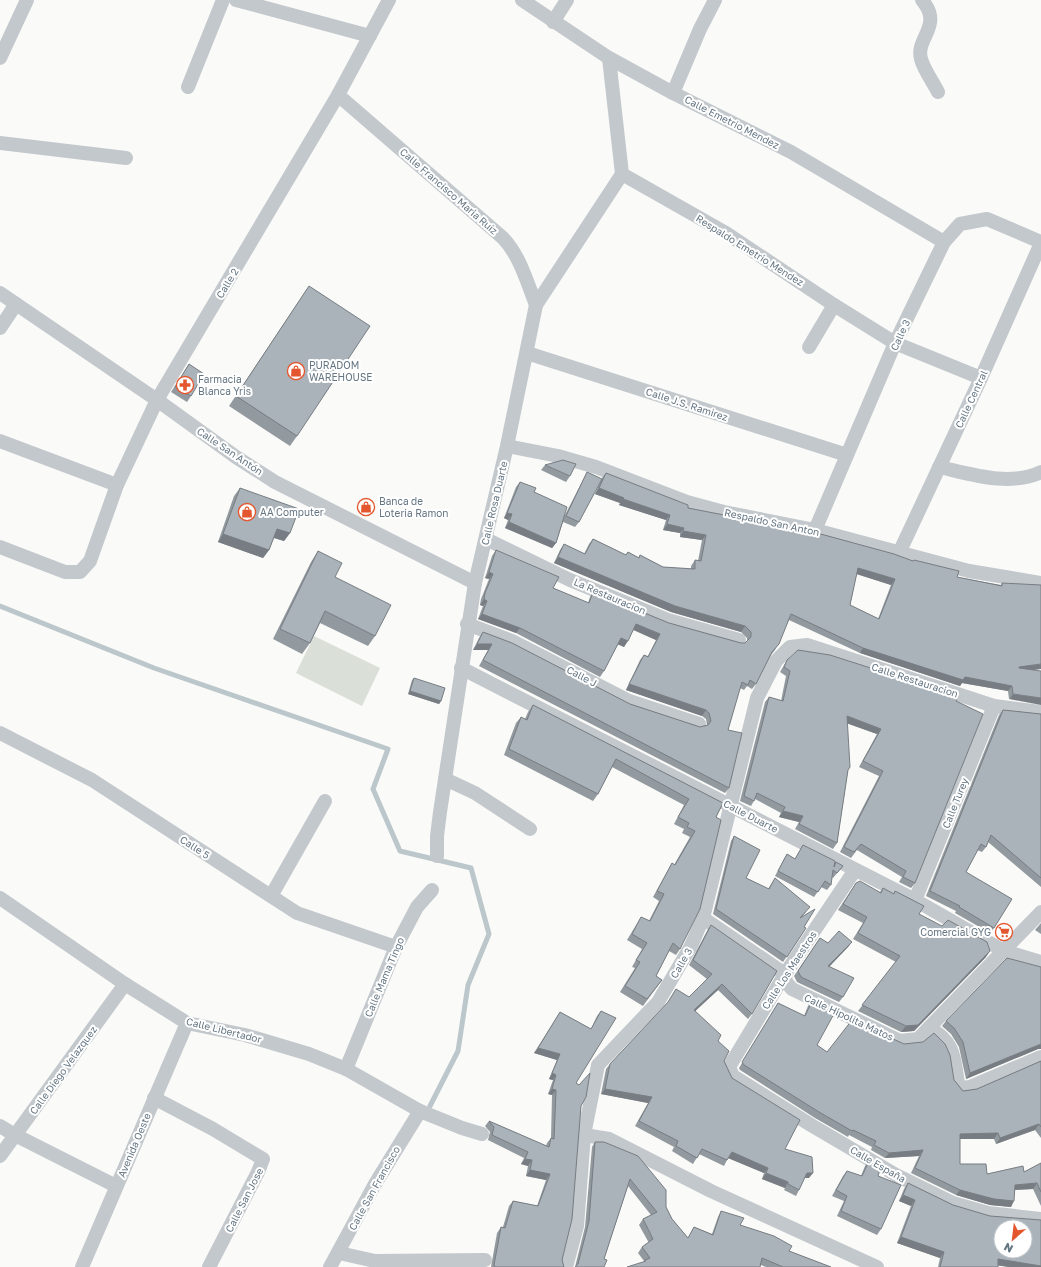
<svg xmlns="http://www.w3.org/2000/svg" width="1041" height="1267" font-family="'Golos Text',sans-serif">
<style>
.green{fill:#dadfd7}
.lines{fill:none;stroke-linecap:round;stroke-linejoin:round}
.stream{stroke:#bbc7cb;stroke-width:5}
.street{stroke:#c3c8cc;stroke-width:14}
.wall{fill:#929a9f;fill-rule:evenodd}
.shaded-wall{fill:#777d82}
.building{fill:#aab3b9;stroke:#777d82;fill-rule:evenodd}
.labels{text-anchor:middle;dominant-baseline:central;stroke-width:4;stroke-linejoin:round;paint-order:stroke}
.street-label{font-size:10px;fill:#657683;stroke:#fff}
.poi-label{font-size:10px;fill:#657683;stroke:#fff;text-anchor:start}
</style>
<rect width="100%" height="100%" fill="#fafaf8"/>
<path class="green" d="M314 636 380 668 362 706 296 673Z"/>
<g class="lines">
<path class="stream" d="M0 606 154 668 388 749 373 789 400 851 471 868 489 934 468 985 458 1051 430 1106"/>
<g class="street">
<path d="M236 0 370 36"/>
<path d="M522 0 609 58 673 93 791 152 944 242"/>
<path d="M922 0C944 26 915 38 921 59 924 70 933 82 938 92"/>
<path d="M553 22 567 0"/>
<path d="M0 58 27 0"/>
<path d="M609 58 622 174 726 233 834 305 895 343 981 378"/>
<path d="M188 87 223 0"/>
<path d="M673 93 700 29 715 0"/>
<path d="M338 95 503 238C520 256 527 282 536 305"/>
<path d="M0 143 126 158"/>
<path d="M0 293 157 400 236 457 275 482 475 583"/>
<path d="M0 328 16 304"/>
<path d="M809 347 834 305"/>
<path d="M527 353 847 455"/>
<path d="M0 441 117 485"/>
<path d="M507 446 558 456 596 467 687 502 724 512 815 530 969 571 1041 583"/>
<path d="M939 467C971 474 1009 487 1041 472"/>
<path d="M815 530 895 343 944 242 960 224 987 219 1041 242"/>
<path d="M486 539 570 580 668 620 739 640"/>
<path d="M0 547 65 572H80L90 561 117 485 157 400 338 95 389 0"/>
<path d="M899 553 981 378 1041 243"/>
<path d="M467 624 512 641 629 701 699 724"/>
<path d="M461 668 915 900 1004 951 1041 962"/>
<path d="M0 733 92 780 297 913 396 947"/>
<path d="M445 779 475 793 530 829"/>
<path d="M437 856V836L440 812 475 583 507 446 536 305 622 174"/>
<path d="M855 870 785 974 729 1067 733 1076 811 1125 896 1175 953 1203 988 1213 1041 1219"/>
<path d="M271 896 325 801"/>
<path d="M0 898 125 984 187 1023 245 1035 309 1054 346 1069 420 1111 462 1128 482 1134"/>
<path d="M915 900 994 706"/>
<path d="M703 918 785 974 786 982 792 989 900 1041 918 1039 1041 912"/>
<path d="M929 1028C955 1042 954 1057 958 1084L962 1088 970 1087 1041 1057"/>
<path d="M346 1069 396 947 417 907 432 890"/>
<path d="M154 1098 213 1129 263 1159 258 1172 209 1267"/>
<path d="M0 1126 15 1135 116 1186"/>
<path d="M584 1135 609 1139 711 1191 877 1267"/>
<path d="M0 1156 125 984"/>
<path d="M339 1253 375 1261 485 1260"/>
<path d="M82 1267 187 1023"/>
<path d="M330 1267 375 1184 420 1111"/>
<path d="M566 1267 577 1226 584 1135 598 1065 658 1002 691 946 703 918 757 698 776 661 790 647 807 645 994 706 1041 712"/>
</g>
</g>
<g class="wall">
<path d="M309 286 297 436 290 446 229 406Z"/>
<path d="M189 364 191 396 187 402 171 392Z"/>
<path d="M545 465 570 476 566 482 541 470Z"/>
<path d="M587 472 579 522 575 527 563 522 556 543 552 548 505 528 508 520 504 518 516 487 520 482 534 492 565 515 584 478Z"/>
<path d="M606 473 688 508 913 561 957 577 1001 585 1002 583 1035 670 1009 699 1008 691 962 683 960 686 860 653 789 620 775 650 771 655 756 684 752 689 747 686 744 690 740 688 728 730 729 788 725 793 479 666 488 650H473L479 638 483 632 630 704 700 727 707 725 706 719 702 716 626 690 640 660 644 655 648 656 656 640 633 630 624 647 618 644 604 671 600 677 516 633 478 619 483 606 480 605 481 599 489 579 485 578 492 556 496 550 553 588 588 603 590 597 593 592 669 623 741 643H745L747 641V638L741 632 671 612 554 563 560 550 564 544 584 554 589 544 593 539 625 555 628 552 638 558 640 555 663 567 691 569V566L695 560 698 561 702 540 680 537V533L663 530 666 520 619 505 620 503 595 494 602 478ZM856 574 891 585 878 619 850 605Z"/>
<path d="M240 488 290 533 284 541 274 538 269 550 263 558 218 542 234 496Z"/>
<path d="M318 551 335 577 375 636 368 646 320 623 310 643 302 654 273 639 311 562Z"/>
<path d="M787 660 956 701 915 883 911 888 899 882 902 877 857 850 851 858 840 852 879 776 859 767 877 734 847 723 848 770 837 843 833 849 795 829 799 822 779 817 781 813 755 799 751 806 740 801 765 702 769 697 781 701 786 676 780 672Z"/>
<path d="M414 678 441 701 439 704 408 694 412 680Z"/>
<path d="M533 705 723 803 716 817 680 949 676 955 669 951 656 976 662 980 643 1006 620 992 635 968 632 967 642 949 627 940 641 917 649 921 659 901 653 897 668 870 672 863 674 865 690 837 682 833 684 829 674 824 684 805 612 767 598 794 593 801 504 755 516 723 521 717 525 719 528 712Z"/>
<path d="M1003 710 1041 714V887L988 842 986 847 982 852 977 850 966 872 994 928 990 933 955 913 956 911 926 896 999 715Z"/>
<path d="M734 836 746 878 768 889 775 878 806 912 801 917 804 927 806 928 783 962 713 914 731 841Z"/>
<path d="M803 845 834 865 836 862 843 866 833 878 832 877 831 885 827 890 821 887 814 897 775 876 784 859 787 854 795 859Z"/>
<path d="M856 883 880 892 883 888 894 894 895 891 919 914 986 957 914 1031 901 1032 858 1011 896 962 853 939 863 923 838 910Z"/>
<path d="M1041 923V934L1035 930Z"/>
<path d="M711 925 752 1014 748 1019 718 990 695 1011 718 1041 724 1061 732 1078 785 1149 809 1178H804L799 1190 796 1196 784 1190 785 1188 762 1179 764 1173 728 1158 724 1166 699 1154 693 1164 672 1151 674 1147 635 1126 648 1103 601 1094 606 1069 610 1064 667 1004 676 989 689 997 707 979 689 965 707 931Z"/>
<path d="M820 938 828 943 852 942 848 947 829 967 843 997 839 1002 797 982 794 976Z"/>
<path d="M812 1001 817 1045 827 1052 954 1080 963 1091 977 1089 1041 1061V1138L1035 1130 996 1144 994 1139H960V1164L987 1174 1024 1172 1041 1163V1206L1033 1189 1015 1190 1011 1207 990 1205 956 1195 911 1173 919 1156 885 1158 871 1150 872 1147 849 1135 848 1137 815 1118 740 1070 739 1068 778 1003 804 1016 808 1006Z"/>
<path d="M601 1011 576 1083 581 1106 562 1260 564 1267H491L497 1233 501 1227H503L509 1206 513 1201 537 1206 546 1180 526 1176 528 1166 521 1164 524 1158 488 1140 490 1132 485 1126 489 1121 546 1146 547 1143 551 1138 552 1095 548 1094 553 1080 549 1079 557 1060 534 1053 560 1012 591 1029 597 1016Z"/>
<path d="M946 1021 1038 1049 966 1079 959 1047 951 1034 942 1026Z"/>
<path d="M595 1142 666 1207 672 1219 688 1238 694 1227 712 1234 718 1217 721 1211 740 1225 789 1251 831 1267H766L761 1265 644 1262V1261L638 1253 642 1247 649 1243 639 1225 643 1219 651 1215 628 1186 604 1259 575 1267 585 1227 592 1147Z"/>
<path d="M869 1161 878 1176 881 1229 877 1235 837 1216 844 1201 832 1196 843 1176 847 1171 861 1176 865 1166Z"/>
<path d="M908 1183 953 1205 990 1216 1041 1267H1009L998 1265V1267H938L940 1258 897 1243 911 1206 899 1201 904 1189Z"/>
</g>
<g class="shaded-wall">
<path d="M599 488 624 498 620 503 595 494Z"/>
<path d="M623 499 670 515 666 520 619 505Z"/>
<path d="M507 513 512 514 508 520 504 518Z"/>
<path d="M509 522 556 543 552 548 505 528Z"/>
<path d="M667 524 684 528 680 533 663 530Z"/>
<path d="M277 529 290 533 284 541 271 537Z"/>
<path d="M683 531 706 535 702 540 680 537Z"/>
<path d="M223 534 269 550 263 558 218 542Z"/>
<path d="M558 557 745 626 741 632 671 612 554 563Z"/>
<path d="M858 568 895 579 891 585 854 573Z"/>
<path d="M489 572 493 574 489 579 485 578Z"/>
<path d="M484 599 487 601 483 606 480 605Z"/>
<path d="M482 614 520 628 516 633 478 619Z"/>
<path d="M636 624 660 634 656 640 632 629Z"/>
<path d="M621 638 628 641 624 647 617 644Z"/>
<path d="M477 644H492L488 650H473Z"/>
<path d="M863 648 1012 686 1008 691 962 683 960 686 860 653Z"/>
<path d="M1041 664V669L1015 673 1019 667Z"/>
<path d="M629 684 706 710 702 716 626 690Z"/>
<path d="M410 691 441 701 439 704 408 694Z"/>
<path d="M1013 694 1041 698V705L1009 699Z"/>
<path d="M847 716 881 729 877 734 843 722Z"/>
<path d="M783 811 803 816 799 822 779 817Z"/>
<path d="M852 942 848 947 824 972 828 966Z"/>
<path d="M990 951 986 957 914 1031 901 1032 906 1026Z"/>
<path d="M722 984 718 990 691 1015 694 1010Z"/>
<path d="M1041 1044V1049H1038L966 1079 970 1073Z"/>
<path d="M538 1048 560 1054 557 1060 534 1053Z"/>
<path d="M552 1073 556 1075 553 1080 549 1079Z"/>
<path d="M552 1089 556 1090 552 1095 548 1094Z"/>
<path d="M605 1089 652 1097 648 1103 601 1094Z"/>
<path d="M1039 1124 1035 1130 996 1144 1000 1138Z"/>
<path d="M998 1133 994 1139H956L960 1134Z"/>
<path d="M923 1150 919 1156 885 1158 889 1153Z"/>
<path d="M732 1152 768 1168 764 1173 728 1158Z"/>
<path d="M525 1159 532 1160 528 1166 521 1164Z"/>
<path d="M530 1170 550 1174 546 1180 526 1176Z"/>
<path d="M766 1173 788 1182 785 1188 762 1179Z"/>
<path d="M807 1173H813L809 1178H803Z"/>
<path d="M1037 1183 1033 1189 1011 1190 1015 1185Z"/>
<path d="M960 1190 1014 1201 1011 1207 990 1205 956 1195Z"/>
<path d="M903 1195 915 1200 911 1206 899 1201Z"/>
<path d="M901 1237 944 1252 940 1258 897 1243Z"/>
<path d="M998 1259 1041 1266V1267H1009L994 1265Z"/>
</g>
<g class="building">
<path d="M309 286 370 326 297 436 236 396Z"/>
<path d="M189 364 204 374 191 396 175 387Z"/>
<path d="M563 460 576 464 570 476 545 465Z"/>
<path d="M587 472 602 479 579 522 566 516Z"/>
<path d="M606 473 688 505V508L817 533 894 554 913 561 914 560 959 571 957 577 1002 586V583L1041 585V664L1019 667V668L1041 671V698L1013 694 1012 686 965 677 963 680 863 648 791 614 779 644 772 652 756 684 750 680 748 685 742 682 728 730 742 733 729 788 483 660 492 644H477L483 632 512 643 630 704 700 727 708 725 711 721 709 713 706 710 629 684 644 655 648 657 660 634 636 624 628 641 621 638 604 671 520 628 482 614 487 601 484 599 485 593 493 574 489 572 496 550 559 577 553 588 589 603 593 592 669 623 741 643H745L751 637V632L745 626 675 606 558 557 564 544 585 554 593 539 626 555 628 552 639 558 640 555 663 567 695 569V560L701 561 706 535 683 531 684 528 667 524 670 515 623 499 624 498 599 488ZM858 568 895 579 879 619 850 605Z"/>
<path d="M520 482 536 488 534 492 567 507 556 543 509 522 512 514 507 513Z"/>
<path d="M240 488 299 509 290 533 277 529 269 550 223 534Z"/>
<path d="M318 551 342 563 335 577 391 605 375 636 325 611 310 643 280 629Z"/>
<path d="M798 650 830 655 958 696 956 701 983 714 915 883 903 877 906 871 861 844 854 852 844 847 883 771 863 761 881 729 847 716 850 767 848 770 837 843 799 824 803 816 783 811 785 807 757 793 754 801 744 796 769 697 783 701 790 671 784 667 787 660Z"/>
<path d="M414 678 445 688 441 701 410 691Z"/>
<path d="M533 705 723 803 716 817 721 820 700 909 680 949 673 943 656 976 662 980 647 999 625 986 640 962 636 960 647 943 632 934 641 917 650 921 664 894 657 891 672 863 675 865 695 831 687 827 689 823 678 817 689 799 616 759 598 794 509 749 521 717 527 720Z"/>
<path d="M1003 710 1041 714V878L991 835 986 847 981 844 966 872 1012 899 994 928 959 907 960 906 930 891Z"/>
<path d="M734 836 760 850 746 878 769 889 775 878 810 907 800 918 815 909 804 927 806 928 787 957 716 909Z"/>
<path d="M803 845 835 861 834 867 836 862 843 866 837 873 833 870 831 885 825 881 818 892 778 871 787 854 795 859Z"/>
<path d="M860 881 881 893 883 888 894 894 895 891 924 906 919 914 942 926 948 920 987 942 990 951 918 1025 906 1026 862 1005 900 956 858 933 867 917 843 904 856 883Z"/>
<path d="M711 925 777 971 752 1014 722 984 694 1010 721 1035 718 1041 729 1051 724 1061 732 1078 800 1120 785 1149 812 1157 813 1173H807L799 1190 788 1184V1182L766 1173 768 1168 732 1152 727 1160 702 1149 697 1158 676 1146 678 1141 639 1121 652 1097 605 1089 610 1064 668 1002 676 989 689 997 712 974 693 960Z"/>
<path d="M839 931 852 942 828 966 854 978 843 997 801 977 798 971 820 938 828 943Z"/>
<path d="M1007 958 1041 967V1044L970 1073 963 1042 954 1028 946 1021Z"/>
<path d="M812 1001 835 1012 817 1045 827 1052 852 1020 904 1044 923 1042 934 1033 945 1044 950 1055 954 1080 963 1091 977 1089 1041 1061V1127L1039 1124 1000 1138 998 1133 960 1134V1164H986L987 1174 1023 1166 1024 1172 1041 1163V1192L1037 1183 1015 1185 1014 1201 994 1199 960 1190 915 1168 923 1150 889 1153 874 1145 876 1141 853 1130 852 1131 819 1112 744 1065 742 1062 778 1003 805 1016Z"/>
<path d="M601 1011 616 1018 576 1083 579 1085 590 1073 586 1097 581 1106 572 1219 562 1260 564 1267H495L494 1265 501 1227 505 1228 513 1201 538 1206 550 1174 530 1170 532 1160 525 1159 528 1152 492 1135 494 1127 489 1121 549 1147 551 1138 554 1139 556 1090 552 1089 556 1075 552 1073 560 1054 538 1048 560 1012 591 1029Z"/>
<path d="M595 1142H604L638 1156 666 1190V1207L672 1219 688 1238 694 1227 713 1235 721 1211 744 1218 740 1225 774 1236 792 1246 789 1251 831 1267H783L762 1258 760 1267H627L646 1261 645 1260 650 1258 642 1247 653 1239 643 1219 657 1212 630 1179 604 1259 607 1260 604 1267H575L578 1264 589 1221Z"/>
<path d="M869 1161 880 1168 878 1176 901 1185 881 1229 841 1211 847 1196 836 1190 847 1171 862 1176Z"/>
<path d="M908 1183 953 1205 990 1216 1041 1220V1266L998 1259V1267H940L944 1252 901 1237 915 1200 903 1195ZM1001 1227H1025V1251H1001Z"/>
</g>
<defs>
<g id="shop-ring" transform="scale(0.9)"><circle r="9.5" fill="#fff" stroke="#e4572e" stroke-width="1.5"/><path d="M-5-2.5h2.3a2.7 3.5 0 0 1 5.4 0H5L5.5 6h-11ZM-1.5-2.5h3a1.5 2.3 0 0 0-3 0Z" fill="#e4572e"/></g>
<g id="pharmacy-ring" transform="scale(0.9)"><circle r="9.5" fill="#fff" stroke="#e4572e" stroke-width="1.5"/><path d="M-2-6h4v4h4v4h-4v4h-4v-4h-4v-4h4Z" fill="#e4572e"/></g>
<g id="supermarket-ring" transform="scale(0.9)"><circle r="9.5" fill="#fff" stroke="#e4572e" stroke-width="1.5"/><path d="M-6-5.5h2.5l.6 2H6L4.5 2H-2.5L-4.4-4H-6ZM-1.5 3.2a1.3 1.3 0 1 0 .1 0ZM3 3.2a1.3 1.3 0 1 0 .1 0Z" fill="#e4572e"/></g>
</defs>
<g fill-rule="evenodd">
<use href="#shop-ring" x="296" y="371"/>
<use href="#pharmacy-ring" x="185" y="385"/>
<use href="#shop-ring" x="366" y="507"/>
<use href="#shop-ring" x="247" y="512"/>
<use href="#supermarket-ring" x="1004" y="932"/>
</g>
<g class="labels">
<g class="street-label">
<text transform="translate(732 122) rotate(27)">Calle Emetrio Mendez</text>
<text transform="translate(449 191) rotate(41)">Calle Francisco Maria Ruiz</text>
<text transform="translate(750 250) rotate(32)">Respaldo Emetrio Mendez</text>
<text transform="translate(227 283) rotate(-59)">Calle 2</text>
<text transform="translate(900 335) rotate(-65)">Calle 3</text>
<text transform="translate(971 399) rotate(-65)">Calle Central</text>
<text transform="translate(687 404) rotate(18)">Calle J.S. Ramirez</text>
<text transform="translate(230 451) rotate(34)">Calle San Antón</text>
<text transform="translate(494 503) rotate(-77)">Calle Rosa Duarte</text>
<text transform="translate(772 522) rotate(12)">Respaldo San Anton</text>
<text transform="translate(610 596) rotate(23)">La Restauracion</text>
<text transform="translate(582 676) rotate(28)">Calle J</text>
<text transform="translate(915 680) rotate(18)">Calle Restauracion</text>
<text transform="translate(955 803) rotate(-68)">Calle Turey</text>
<text transform="translate(751 816) rotate(27)">Calle Duarte</text>
<text transform="translate(195 847) rotate(33)">Calle 5</text>
<text transform="translate(681 963) rotate(-60)">Calle 3</text>
<text transform="translate(789 970) rotate(-57)">Calle Los Maestros</text>
<text transform="translate(384 977) rotate(-67)">Calle Mama Tingo</text>
<text transform="translate(849 1017) rotate(25)">Calle Hipolita Matos</text>
<text transform="translate(224 1030) rotate(14)">Calle Libertador</text>
<text transform="translate(63 1070) rotate(-54)">Calle Diego Velazquez</text>
<text transform="translate(134 1145) rotate(-67)">Avenida Oeste</text>
<text transform="translate(878 1164) rotate(30)">Calle España</text>
<text transform="translate(374 1188) rotate(-61)">Calle San Francisco</text>
<text transform="translate(244 1200) rotate(-63)">Calle San Jose</text>
</g>
<g class="poi-label">
<text x="309" y="365">PURADOM<tspan x="309" dy="12">WAREHOUSE</tspan></text>
<text x="198" y="379">Farmacia<tspan x="198" dy="12">Blanca Yris</tspan></text>
<text x="379" y="501">Banca de<tspan x="379" dy="12">Loteria Ramon</tspan></text>
<text x="260" y="512">AA Computer</text>
<text x="991" y="932" text-anchor="end">Comercial GYG</text>
</g>
</g>
<g transform="translate(1013 1239) rotate(208)"><circle r="19" fill="#ffffff" stroke="#c1c8cd"/>
<path d="M0-3L7 15L0 10L-7 15Z" fill="#e4572e"/>
<text y="-6" font-size="11" font-weight="bold" text-anchor="middle" fill="#657683">N</text>
</g>
</svg>
